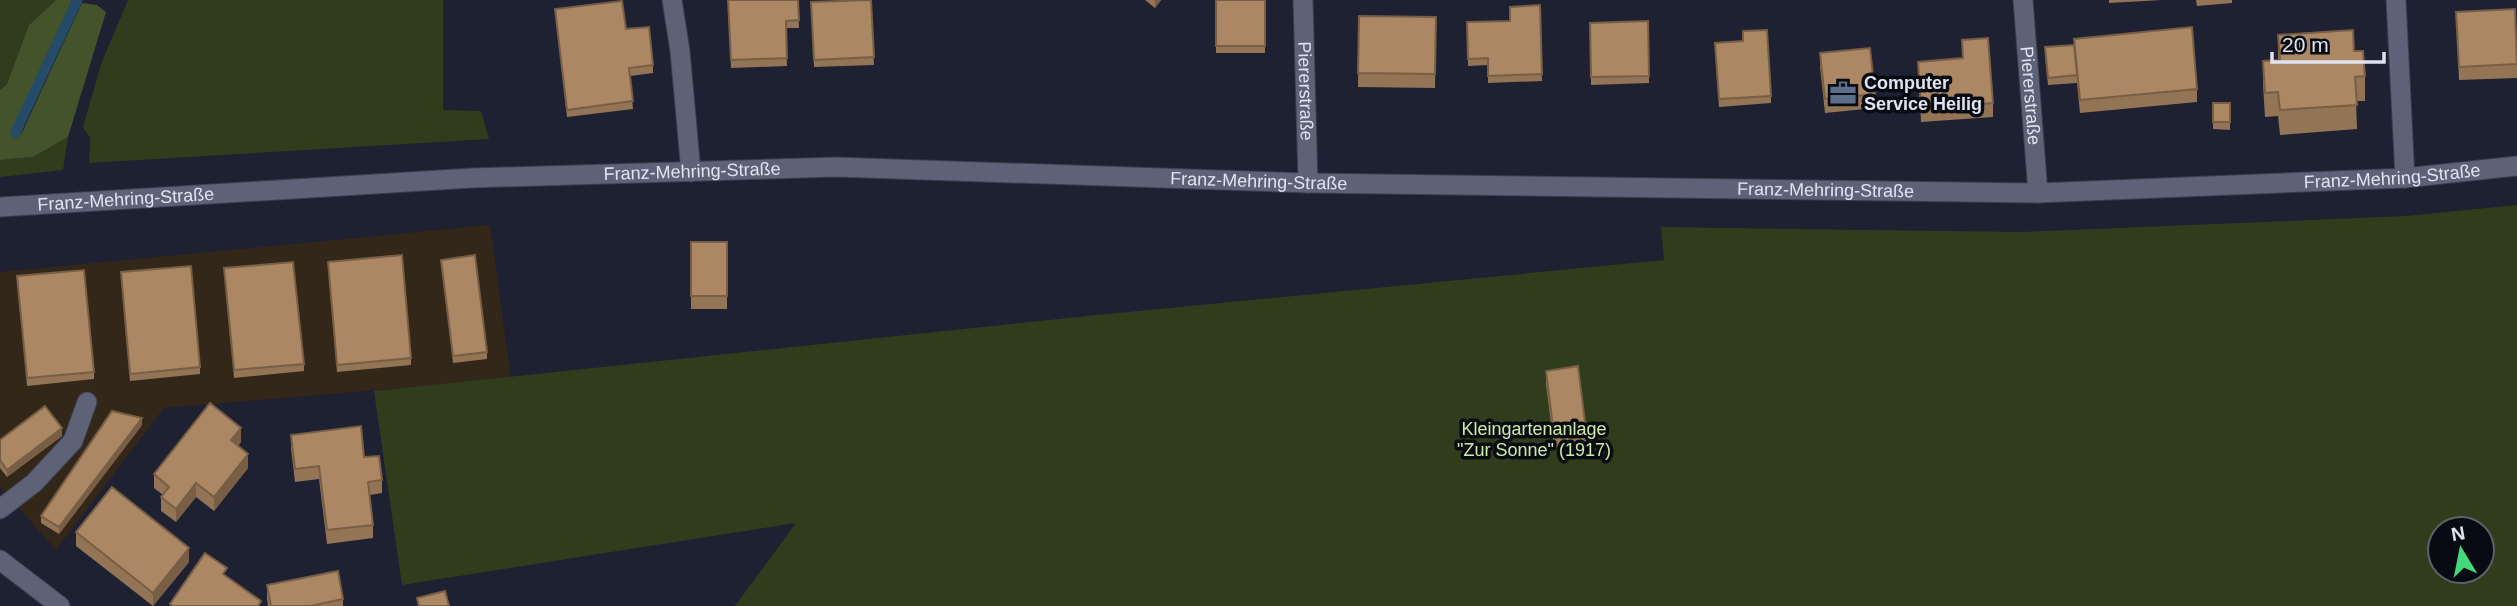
<svg xmlns="http://www.w3.org/2000/svg" width="2517" height="606" font-family="Helvetica,sans-serif">
<style>
.industrial{fill:#322718}
.green{fill:#2f3d1c;fill-rule:evenodd}
.forest{fill:#43542b}
.water{fill:#254b69}
.lines{fill:none;stroke-linecap:round;stroke-linejoin:round}
.service-casing{stroke:#3b3e4c;stroke-width:21}
.minor-casing{stroke:#3b3e4c;stroke-width:21}
.secondary-casing{stroke:#3b3e4c;stroke-width:21}
.service{stroke:#5d6277;stroke-width:19}
.minor{stroke:#5d6277;stroke-width:19}
.secondary{stroke:#5d6277;stroke-width:19}
.wall{fill:#937455}
.shaded-wall{fill:#785e45}
.building{fill:#ab8763;stroke:#785e45;stroke-width:2}
.labels{text-anchor:middle;dominant-baseline:central;stroke-width:7;stroke-linejoin:round;paint-order:stroke}
.poi-label{font-size:18px;font-weight:bold;fill:#e0e3ef;stroke:#090b12;text-anchor:start}
.street-label{font-size:18px;fill:#e0e3ef;stroke:#090b12}
.park-label{font-size:18px;fill:#cbeaa5;stroke:#090b12}
</style>
<rect width="100%" height="100%" fill="#1d2132"/>
<path class="industrial" d="M490 225 511 379 164 408 56 550 0 487V272Z"/>
<g class="green">
<path d="M0 0H56L29 25 7 84 0 90Z"/>
<path d="M128 0H443V110L481 111 489 139 89 163 90 138 83 127 101 64Z"/>
<path d="M68 137 63 170 0 177V160L33 157Z"/>
<path d="M2517 205V606H735L796 523 402 585 374 391 1087 316 1664 260 1661 227 2021 232 2406 216ZM2440 529H2482V571H2440Z"/>
</g>
<path class="forest" d="M56 0H72L47 56 20 137 82 3 97 5 106 12 68 137 33 157 0 160V90L7 84 29 25Z"/>
<path class="water" d="M72 0H83L19 137 14 139 10 132Z"/>
<g class="lines">
<g class="service-casing">
<g id="service">
<path d="M672 0 680 51 691 172"/>
<path d="M0 509 34 483 73 441 87 402"/>
</g>
</g>
<g class="minor-casing">
<g id="minor">
<path id="s1" d="M1303 0 1308 183"/>
<path id="s2" d="M2023 0 2038 193"/>
<path d="M2396 0 2405 178"/>
<path id="s3" d="M0 207 472 178 836 167 1308 183 2038 193 2405 178 2517 166"/>
</g>
</g>
<g class="secondary-casing">
<path id="secondary" d="M0 560 60 606"/>
</g>
<use href="#service" class="service"/>
<use href="#minor" class="minor"/>
<use href="#secondary" class="secondary"/>
</g>
<g class="wall">
<path d="M728 0H798L799 28H786L787 66 731 68Z"/>
<path d="M871 0 874 65 814 67 811 2Z"/>
<path d="M1145 0H1161L1155 8Z"/>
<rect x="1216" y="0" width="49" height="53"/>
<path d="M2109 0H2162L2109 3Z"/>
<path d="M2196 0H2232V3L2197 6Z"/>
<path d="M1540 5 1542 81 1488 83V65L1468 66 1467 22 1510 21Z"/>
<path d="M555 9 626 29 653 65V73L630 76 633 109 567 117Z"/>
<path d="M2456 12 2517 44V78L2459 80Z"/>
<path d="M1359 16 1436 17 1435 88 1358 87Z"/>
<path d="M1648 21 1649 83 1591 85 1590 23Z"/>
<path d="M1743 31 1771 96V103L1719 107 1715 50 1743 41Z"/>
<path d="M2278 35 2354 51 2365 76V101H2356L2357 129 2280 135 2278 116 2265 117 2263 85V61L2278 60Z"/>
<path d="M2074 39 2197 89V102L2080 113 2077 83 2048 85 2045 55V47L2074 45Z"/>
<path d="M1962 40 1993 103V117L1921 122 1918 62 1962 58Z"/>
<path d="M1820 53 1875 94V108L1825 113 1820 67Z"/>
<path d="M2213 103H2230V130L2213 129Z"/>
<rect x="691" y="242" width="36" height="67"/>
<path d="M441 260 487 352V359L453 363Z"/>
<path d="M328 262 411 358V365L337 372Z"/>
<path d="M224 268 304 364V371L234 378Z"/>
<path d="M121 272 200 367V374L130 381Z"/>
<path d="M17 276 94 372V379L27 386Z"/>
<path d="M1546 371 1586 430V443L1554 448 1546 384Z"/>
<path d="M142 425 59 534 41 523V516Z"/>
<path d="M291 435 364 457 382 480V493L370 495 373 525V538L327 544 319 479 295 482 291 449Z"/>
<path d="M62 436 7 477 0 468V440Z"/>
<path d="M241 442 238 446 248 468 214 511 196 497 176 522 161 511V497L163 495 154 488V474Z"/>
<path d="M76 532 189 562 153 606 76 546Z"/>
<path d="M267 585 343 599V606H268L267 599Z"/>
</g>
<g class="shaded-wall">
<path d="M1155 0H1161L1155 8Z"/>
<path d="M142 418V425L59 534V527Z"/>
<path d="M62 428V436L7 477V470Z"/>
<path d="M241 428V442L231 454V440Z"/>
<path d="M248 454V468L214 511V497Z"/>
<path d="M196 483V497L176 522V509Z"/>
<path d="M189 548V562L153 606V593Z"/>
</g>
<g class="building">
<path d="M728 0H798L799 20 786 21 787 58 731 60Z"/>
<path d="M871 0 874 57 814 60 811 2Z"/>
<rect x="1216" y="0" width="49" height="46"/>
<path d="M622 1 626 29 649 27 653 65 629 68 633 101 567 110 555 9Z"/>
<path d="M1540 5 1542 74 1488 76V58L1468 59 1467 22 1510 21V7Z"/>
<path d="M2515 9 2517 64 2459 67 2456 12Z"/>
<path d="M1359 16 1436 17 1435 74 1358 73Z"/>
<path d="M1648 21 1649 76 1591 77 1590 23Z"/>
<path d="M2192 27 2197 89 2080 100 2074 39Z"/>
<path d="M1767 30 1771 96 1719 99 1715 43 1743 41V31Z"/>
<path d="M2353 30 2354 51H2363L2365 76 2355 77 2357 105 2280 110 2278 92 2265 93 2263 61 2280 60 2278 35Z"/>
<path d="M1988 38 1993 103 1921 109 1918 62 1963 58 1962 40Z"/>
<path d="M2074 45 2077 75 2048 78 2045 47Z"/>
<path d="M1870 48 1875 94 1825 99 1820 53Z"/>
<rect x="2213" y="103" width="17" height="19"/>
<rect x="691" y="242" width="36" height="54"/>
<path d="M402 255 411 358 337 365 328 262Z"/>
<path d="M475 255 487 352 453 356 441 260Z"/>
<path d="M293 262 304 364 234 370 224 268Z"/>
<path d="M191 266 200 367 130 374 121 272Z"/>
<path d="M84 270 94 372 27 378 17 276Z"/>
<path d="M1578 366 1586 430 1554 435 1546 371Z"/>
<path d="M210 403 241 428 231 440 248 454 214 497 196 483 176 509 161 497 169 487 154 474Z"/>
<path d="M45 406 62 428 7 470 0 460V440Z"/>
<path d="M112 411 142 418 59 527 41 516Z"/>
<path d="M361 426 364 457 379 456 382 480 368 482 373 525 327 530 319 466 295 469 291 435Z"/>
<path d="M112 487 189 548 153 593 76 532Z"/>
<path d="M205 553 227 568 223 574 261 601 258 606H173L170 604Z"/>
<path d="M338 571 343 599 310 606H271L267 585Z"/>
<path d="M445 591 449 606H419L417 598Z"/>
</g>
<defs>
<g id="office-bare" transform="scale(2.1)"><path d="M-6-3h4V-5.5h4V-3h4V5H-6ZM-1-4.5V-3h2v-1.5ZM-6 0V1H6V0Z" fill="#5c6f8a" stroke="#090b12" stroke-width="2.5" paint-order="stroke"/></g>
</defs>
<g fill-rule="evenodd">
<use href="#office-bare" x="1843" y="93"/>
</g>
<g class="labels">
<g class="poi-label">
<text x="1864" y="83">Computer<tspan x="1864" dy="21">Service Heilig</tspan></text>
</g>
<g class="street-label">
<text stroke="none"><textPath href="#s1" startOffset="91">Piererstraße</textPath></text>
<text stroke="none"><textPath href="#s2" startOffset="96">Piererstraße</textPath></text>
<text stroke="none"><textPath href="#s3" startOffset="693">Franz-Mehring-Straße</textPath></text>
<text stroke="none"><textPath href="#s3" startOffset="2394">Franz-Mehring-Straße</textPath></text>
<text stroke="none"><textPath href="#s3" startOffset="1260">Franz-Mehring-Straße</textPath></text>
<text stroke="none"><textPath href="#s3" startOffset="1827">Franz-Mehring-Straße</textPath></text>
<text stroke="none"><textPath href="#s3" startOffset="126">Franz-Mehring-Straße</textPath></text>
</g>
<g class="park-label">
<text x="1534" y="429">Kleingartenanlage<tspan x="1534" dy="21">"Zur Sonne" (1917)</tspan></text>
</g>
</g>
<g transform="translate(2461 550) rotate(350)"><circle r="33" fill="#090b12" stroke="#5f616a" stroke-width="2"/>
<path d="M0-5L12 26L0 18L-12 26Z" fill="#44d77b"/>
<text y="-10" font-size="19" font-weight="bold" text-anchor="middle" fill="#e0e3ef">N</text>
</g>
<path d="M2272 52v10h112v-10" fill="none" stroke="#e0e3ef" stroke-width="3.5"/>
<text x="2282" y="52" font-size="21" fill="#e0e3ef" stroke="#090b12" stroke-width="5" paint-order="stroke">20 m</text>
</svg>
